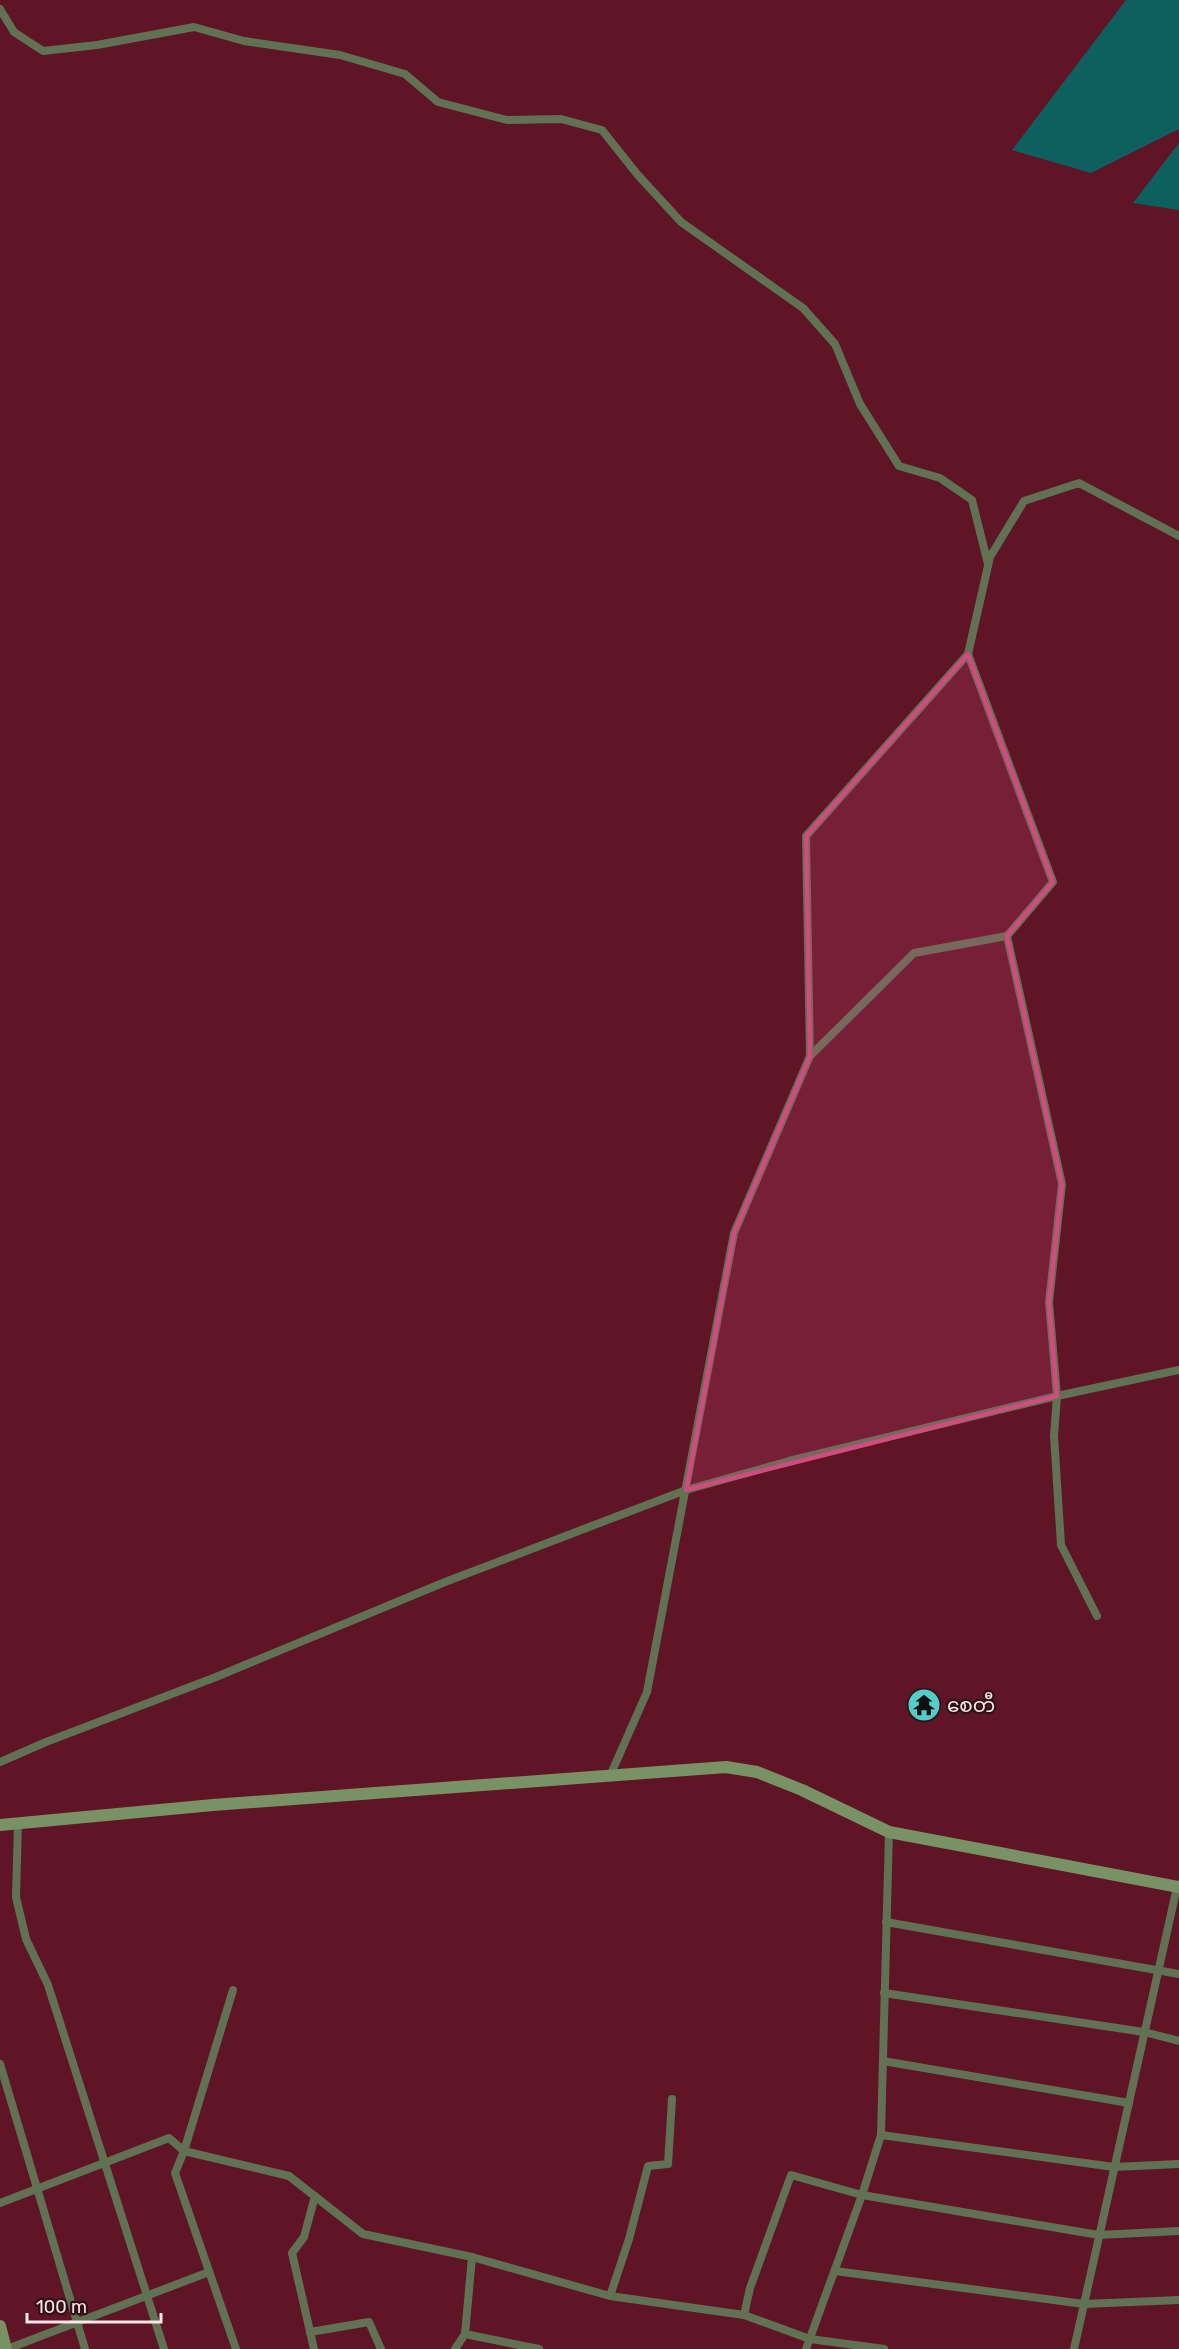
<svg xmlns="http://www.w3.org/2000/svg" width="1179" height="2349" font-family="Rubik,'Noto Sans Myanmar',sans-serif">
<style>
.water{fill:#0e605e}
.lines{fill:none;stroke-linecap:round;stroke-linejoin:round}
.street{stroke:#617154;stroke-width:8}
.secondary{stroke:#799265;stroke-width:12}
.marked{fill:#d04c7e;fill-opacity:0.2;stroke:#d04c7e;stroke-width:4.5;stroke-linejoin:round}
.labels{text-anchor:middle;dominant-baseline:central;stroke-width:4.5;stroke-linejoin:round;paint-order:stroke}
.poi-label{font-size:20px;fill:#f9e6e7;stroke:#311016;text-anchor:start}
</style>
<rect width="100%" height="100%" fill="#5f1526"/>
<g class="water">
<path d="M1126 0H1179V129L1091 173 1012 150Z"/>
<path d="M1179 143V210L1133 203Z"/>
</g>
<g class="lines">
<g class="street">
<path d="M0 9 14 32 43 51 97 45 194 27 244 41 340 55 405 74 438 102 507 120 561 119 602 130 637 174 681 222 803 308 835 344 860 404 899 466 940 478 972 500 988 564"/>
<path d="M810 1056 914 953 1007 936"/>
<path d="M1097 1616 1061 1545 1054 1436 1057 1396 1049 1302 1062 1184 1007 936 1053 882 968 654 990 557 1024 501 1079 483 1179 536"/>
<path d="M0 1762 46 1742 216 1677 445 1582 686 1490 789 1461 1057 1396 1179 1370"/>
<path d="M610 1776 647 1692 734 1233 810 1056 806 836 968 654"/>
<path d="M18 1823 16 1897 26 1939 48 1985 164 2349"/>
<path d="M886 1922 1179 1974"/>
<path d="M233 1990 184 2151 175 2173 236 2349"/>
<path d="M884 1993 1144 2032 1179 2041"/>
<path d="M883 2061 1129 2103"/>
<path d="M0 2064 85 2349"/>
<path d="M881 2135 1114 2167 1179 2164"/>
<path d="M0 2203 169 2138 184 2151 289 2176 363 2234 472 2257 610 2296 744 2315 810 2339 884 2349"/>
<path d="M472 2257 465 2334 539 2349"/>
<path d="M835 2271 1084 2304 1179 2300"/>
<path d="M610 2296 629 2239 648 2166 668 2164 672 2099"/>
<path d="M744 2315 750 2288 791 2175 862 2195 1099 2235 1179 2231"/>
<path d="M310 2332 369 2322 381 2349"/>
<path d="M7 2349 209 2272"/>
<path d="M314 2349 292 2253 304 2237 315 2196"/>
<path d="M455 2349 465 2334"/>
<path d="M806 2349 862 2195 881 2135 889 1832"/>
<path d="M1074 2349 1177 1887"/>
</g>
<g class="secondary">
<path d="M0 1825 213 1805 726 1767 757 1772 802 1790 889 1832 1179 1887"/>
<path d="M0 2326 6 2349"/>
</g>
</g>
<path class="marked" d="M968 654 1053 882 1007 936 1062 1184 1049 1302 1057 1396 686 1490 734 1233 810 1056 806 836Z"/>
<defs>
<g id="temple-disc" transform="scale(1.725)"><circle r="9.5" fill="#53cdc9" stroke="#311016"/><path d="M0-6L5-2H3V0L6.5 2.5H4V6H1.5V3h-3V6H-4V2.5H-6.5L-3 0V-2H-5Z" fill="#111"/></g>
</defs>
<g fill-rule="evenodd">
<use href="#temple-disc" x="924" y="1705"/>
</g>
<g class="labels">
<g class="poi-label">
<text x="947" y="1705">စေတီ</text>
</g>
</g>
<path d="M27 2313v9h134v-9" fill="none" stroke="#f9e6e7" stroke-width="3"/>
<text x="36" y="2313" font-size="18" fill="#f9e6e7" stroke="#311016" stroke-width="4.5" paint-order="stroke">100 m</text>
</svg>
